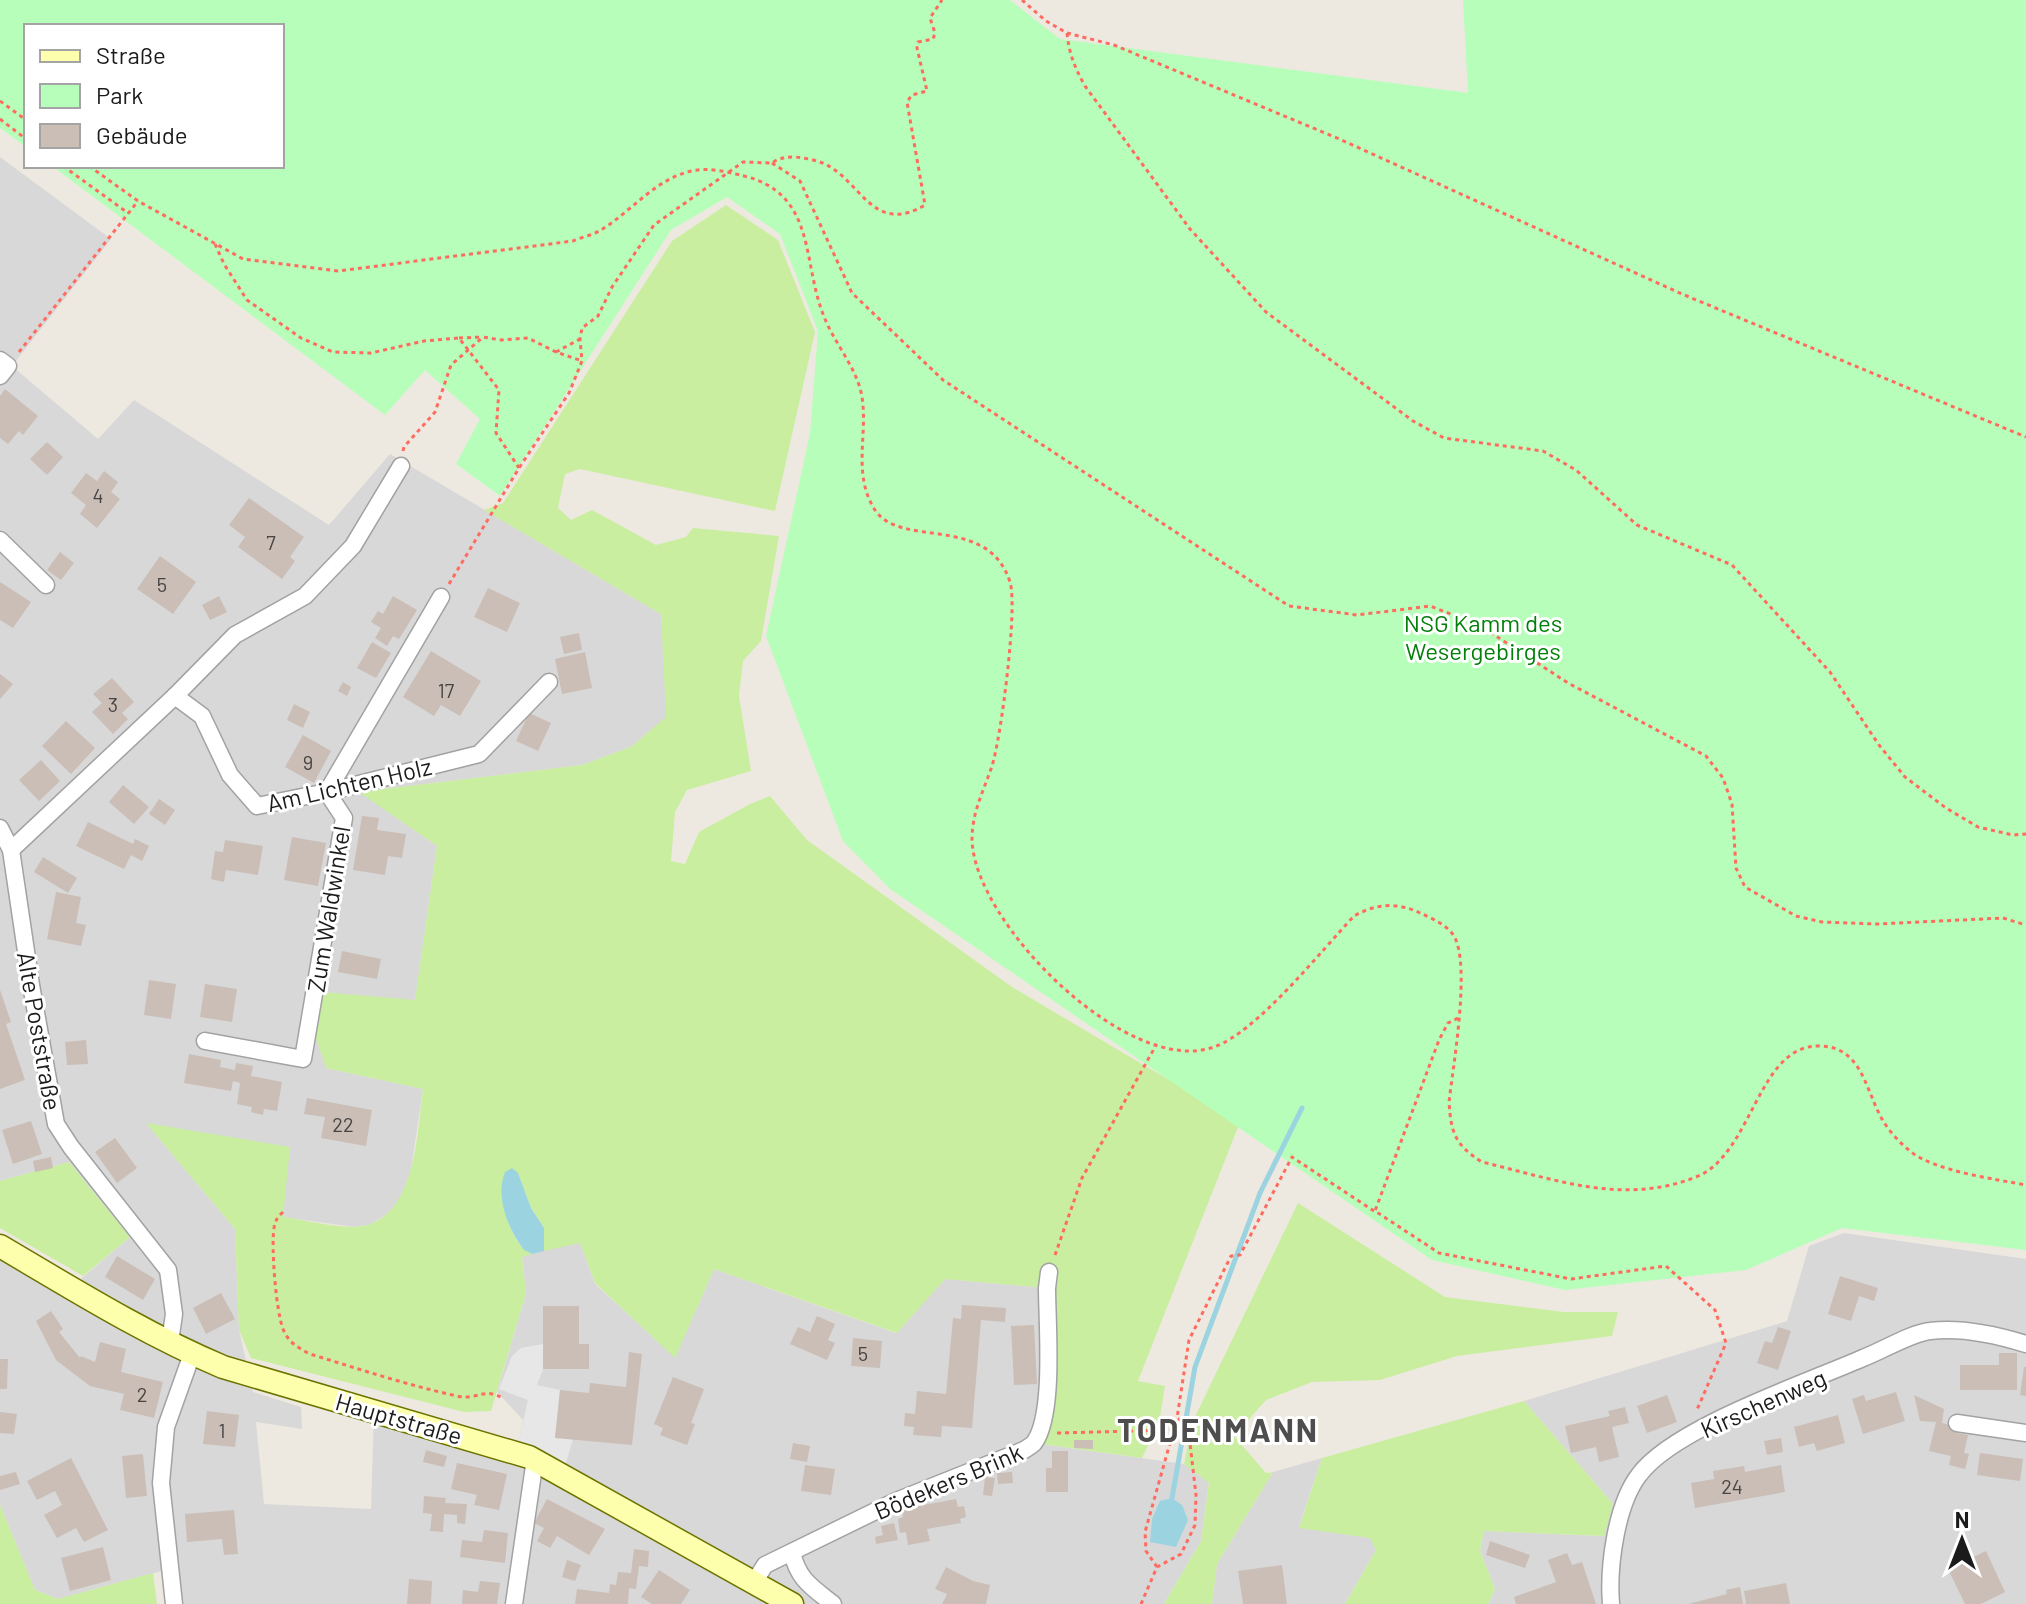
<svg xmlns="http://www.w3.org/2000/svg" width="2026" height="1604" font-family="Barlow,sans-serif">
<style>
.residential{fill:#d9d8d8}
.grass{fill:#c9eea0}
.park{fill:#b7feba}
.parking{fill:#e7e7e7}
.water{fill:#9cd3e0}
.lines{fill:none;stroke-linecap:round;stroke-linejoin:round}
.stream{stroke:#9cd3e0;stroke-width:5}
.building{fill:#cabeb6}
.minor-casing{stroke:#a2a2a2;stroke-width:19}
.secondary-casing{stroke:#6c7400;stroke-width:25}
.path{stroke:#ff6b5f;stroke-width:3;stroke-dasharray:4 4;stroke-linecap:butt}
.minor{stroke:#fff;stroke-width:16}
.secondary{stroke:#fdffad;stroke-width:22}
.labels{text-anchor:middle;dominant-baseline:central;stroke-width:6;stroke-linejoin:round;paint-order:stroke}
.number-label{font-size:20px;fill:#474442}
.park-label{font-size:24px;fill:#028009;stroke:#fff}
.street-label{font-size:24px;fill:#1b1b1b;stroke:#fff}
.district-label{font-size:32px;font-weight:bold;letter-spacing:2px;fill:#4e4e4e;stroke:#fff}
</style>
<rect width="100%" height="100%" fill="#eee9e0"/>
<g class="residential">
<path d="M0 157 111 239 12 366 98 439 134 400 329 525 390 454 661 614 667 717 631 747 582 765 360 792 437 846 415 1001 322 993 326 1068 423 1089 411 1170 401 1198 388 1214 369 1225 354 1227 282 1217 147 1124 235 1229 239 1330 253 1392 301 1407 302 1429 256 1422 264 1504 371 1509 374 1411 518 1444 523 1420 497 1392 526 1293 522 1256 580 1242 595 1284 675 1357 714 1269 896 1333 945 1279 1047 1288V1394L1034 1443 1184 1464 1209 1482 1201 1541 1164 1604H175L169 1569 58 1599 35 1590 0 1505V1258L63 1294 130 1237 69 1162 0 1181Z"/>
<path d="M1844 1233 2026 1259V1604H1488L1495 1589 1480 1551 1484 1531 1603 1536 1613 1504 1524 1401 1787 1321 1809 1246Z"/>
<path d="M1322 1458 1299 1527 1371 1538 1376 1550 1345 1604H1212L1217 1564 1273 1472Z"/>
</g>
<g class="grass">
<path d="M726 205 778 240 815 332 775 511 580 469 565 474 558 508 571 520 592 510 656 545 686 537 693 528 779 536 761 641 743 661 739 696 751 771 687 790 675 812 671 861 685 864 699 832 750 804 770 796 807 840 1012 987 1240 1122 1138 1381 1165 1386 1159 1423 1142 1458 1034 1443 1050 1417 1047 1288 945 1279 897 1333 714 1269 675 1358 595 1283 580 1243 544 1251V1228L531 1208 518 1173 504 1211C511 1227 515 1247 532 1254L522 1257 526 1293 491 1411 464 1412 251 1358 239 1330 235 1229 146 1123 290 1147 283 1217C306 1220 347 1231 368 1225 417 1209 417 1130 423 1089L326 1068 315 1035 322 992 415 1000 437 846 359 792 582 765 631 747 666 717 661 614 484 510 503 503 672 241Z"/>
<path d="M69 1162 130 1237 83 1276 0 1228V1181Z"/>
<path d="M1298 1203 1445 1297 1564 1312H1618L1612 1336 1457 1356 1380 1380 1312 1382 1266 1400 1234 1436 1266 1473 1273 1472 1217 1564 1212 1604H1164L1201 1541 1209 1483 1184 1464 1192 1423Z"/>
<path d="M1524 1401 1613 1504 1604 1536 1484 1531 1480 1551 1495 1589 1488 1604H1345L1376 1550 1370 1538 1299 1528 1322 1458Z"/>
<path d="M0 1505 35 1590 58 1599 153 1573 157 1604H0Z"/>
</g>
<path class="park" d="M0 0H1010L1060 39 1468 93 1463 0H2026V1250L1842 1228 1746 1270 1565 1290 1432 1260 890 889 843 841 766 636 810 433 818 331 780 234 727 197 671 230 500 496 456 464 480 419 425 370 385 415 52 166H282V26H26V147L0 128Z"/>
<path class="parking" d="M543 1344V1369L537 1385 560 1390 555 1437 573 1439 565 1466 518 1444 528 1400 499 1389 512 1356 521 1348Z"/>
<g class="water">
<path d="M512 1168 518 1173 531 1208 544 1228V1251L532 1254 524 1250C508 1229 495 1197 505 1172Z"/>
<path d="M1172 1498 1182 1505 1188 1520 1176 1547 1150 1542 1152 1519 1160 1501Z"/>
</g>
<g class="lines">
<path class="stream" d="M1172 1498 1195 1367 1260 1193 1302 1108"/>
</g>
<g class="building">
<path d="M5 389 38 416 23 435 19 431 8 444 0 438V396Z"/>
<path d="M47 442 63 457 47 475 30 459Z"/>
<path d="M104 471 118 482 111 492 120 499 97 528 80 514 86 505 71 493 86 473 97 481Z"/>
<path d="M249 498 304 537 290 557 295 561 282 579 238 547 245 537 229 525Z"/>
<path d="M60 552 74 563 61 580 47 570Z"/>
<path d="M160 556 196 582 173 614 137 589Z"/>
<path d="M0 582 31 602 13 628 0 620Z"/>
<path d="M488 588 520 603 507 632 474 617Z"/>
<path d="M219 596 227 612 210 620 202 605Z"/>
<path d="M393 596 417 610 399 639 393 636 387 646 375 638 381 628 371 622 378 611 383 614Z"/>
<path d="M579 633 582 650 564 654 560 637Z"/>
<path d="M372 642 391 653 376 678 357 668Z"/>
<path d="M431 651 481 681 460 716 441 705 434 716 403 697Z"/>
<path d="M585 652 592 688 562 694 555 659Z"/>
<path d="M0 674 13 684 0 699Z"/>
<path d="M112 678 134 702 122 713 128 719 113 734 92 712 102 703 93 694Z"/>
<path d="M343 682 351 687 347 696 338 691Z"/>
<path d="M294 704 310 712 303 728 287 720Z"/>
<path d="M529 713 551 723 538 751 516 741Z"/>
<path d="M66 721 95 748 71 774 42 746Z"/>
<path d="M303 735 331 751 314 783 285 767Z"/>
<path d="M41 760 60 781 39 801 19 780Z"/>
<path d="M123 785 149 807 134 824 109 802Z"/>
<path d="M159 799 175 810 165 825 149 814Z"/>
<path d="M362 816 379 818 377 830 406 834 402 858 388 856 385 875 353 870Z"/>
<path d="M88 822 133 844 135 839 149 846 142 861 131 855 124 869 76 846Z"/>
<path d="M292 837 326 843 318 886 284 880Z"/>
<path d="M225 840 263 846 258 875 226 870 224 882 211 879 215 851 223 852Z"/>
<path d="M43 857 77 878 68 893 34 872Z"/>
<path d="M56 892 81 897 76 923 86 925 81 946 47 939Z"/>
<path d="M342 951 381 959 377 979 338 972Z"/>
<path d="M149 980 176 984 171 1019 144 1015Z"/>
<path d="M205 984 237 989 232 1022 200 1017Z"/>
<path d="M0 990 11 1022 6 1024 25 1080 0 1089Z"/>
<path d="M86 1040 88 1064 67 1065 65 1042Z"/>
<path d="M189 1054 221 1060 220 1067 235 1070 236 1063 253 1066 251 1076 282 1082 277 1111 264 1109 263 1115 251 1112 252 1107 237 1104 240 1083 233 1081 231 1091 184 1083Z"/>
<path d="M307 1098 372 1110 366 1146 321 1138 325 1117 304 1114Z"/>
<path d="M31 1121 42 1154 13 1164 2 1130Z"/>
<path d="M115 1138 137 1168 117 1183 95 1152Z"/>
<path d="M51 1157 53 1168 35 1172 33 1161Z"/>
<path d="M117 1256 155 1279 143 1300 105 1277Z"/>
<path d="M1840 1276 1878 1288 1874 1301 1859 1296 1851 1321 1828 1314Z"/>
<path d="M221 1293 235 1319 206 1334 193 1308Z"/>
<path d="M962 1305 1006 1308 1005 1322 981 1320 972 1428 942 1426 941 1437 913 1435 914 1427 904 1426 905 1413 915 1414 917 1391 946 1394 953 1318 961 1319Z"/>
<path d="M543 1306H579V1344H589V1369H543Z"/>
<path d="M51 1311 63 1329 59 1332 80 1358 81 1356 95 1362 100 1342 126 1349 121 1372 163 1382 154 1418 120 1410 124 1394 90 1386 56 1360 36 1321Z"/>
<path d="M817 1316 835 1324 828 1340 835 1343 827 1360 790 1344 798 1327 810 1332Z"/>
<path d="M1034 1325 1037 1384 1014 1385 1011 1326Z"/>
<path d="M1778 1327 1791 1331 1778 1370 1757 1363 1765 1341 1772 1343Z"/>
<path d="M853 1338 882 1341 880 1368 851 1366Z"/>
<path d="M629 1352 642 1354 632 1445 555 1438 560 1390 589 1393 590 1383 626 1387Z"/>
<path d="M1999 1353H2017V1390H1960V1365H1999Z"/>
<path d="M0 1359H8L7 1389H0Z"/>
<path d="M2024 1367H2026V1396L2020 1395Z"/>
<path d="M673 1377 704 1389 691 1423 695 1424 687 1445 660 1435 663 1428 654 1424Z"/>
<path d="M1896 1392 1905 1421 1863 1434 1852 1399 1864 1395 1866 1401Z"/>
<path d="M1667 1395 1677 1422 1647 1433 1637 1406Z"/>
<path d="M1914 1395 1944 1409 1942 1423 1957 1427 1956 1433 1968 1435 1964 1453 1969 1454 1965 1469 1949 1465 1951 1456 1929 1451 1936 1422 1920 1421Z"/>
<path d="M1625 1407 1629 1423 1612 1427 1619 1457 1599 1462 1596 1447 1571 1453 1565 1426 1610 1416 1608 1411Z"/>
<path d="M207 1411 239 1415 235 1447 203 1444Z"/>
<path d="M0 1412 17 1414 14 1434 0 1433Z"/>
<path d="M1838 1415 1845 1443 1817 1451 1814 1443 1799 1447 1794 1427Z"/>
<path d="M1781 1438 1783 1452 1767 1455 1764 1441Z"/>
<path d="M1074 1440H1093V1449L1074 1448Z"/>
<path d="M793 1443 810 1446 807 1462 790 1459Z"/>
<path d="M426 1450 447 1456 444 1467 423 1462Z"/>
<path d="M1052 1451H1068V1492H1046V1468H1052Z"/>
<path d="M1980 1453 2023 1459 2020 1481 1977 1475Z"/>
<path d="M143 1454 147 1496 126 1498 122 1456Z"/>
<path d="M71 1458 108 1530 84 1542 76 1528 57 1538 44 1515 62 1505 55 1491 37 1500 27 1481Z"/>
<path d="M457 1463 507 1474 499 1510 474 1505 477 1495 451 1489Z"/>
<path d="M805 1465 835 1469 831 1495 801 1491Z"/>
<path d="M1781 1465 1785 1492 1695 1508 1691 1483 1714 1479 1713 1471 1744 1466 1745 1472Z"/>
<path d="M16 1472 20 1484 0 1490V1476Z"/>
<path d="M1012 1472 1013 1483 998 1484 997 1473Z"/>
<path d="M985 1477 995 1478 992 1496 983 1495Z"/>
<path d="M424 1496 446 1498 445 1503 467 1504 465 1524 457 1523V1515L444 1514 443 1532 430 1531 432 1514 423 1513Z"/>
<path d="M547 1499 605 1529 589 1555 557 1536 550 1548 537 1541 544 1528 534 1523Z"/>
<path d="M956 1499 958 1507 964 1506 966 1517 960 1519 961 1523 927 1529 930 1541 908 1545 906 1532 900 1533 898 1519 903 1517 902 1509Z"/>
<path d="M234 1510 238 1554 224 1555 222 1539 187 1542 185 1514Z"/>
<path d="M894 1523 898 1540 876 1544 875 1537 883 1535 881 1526Z"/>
<path d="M484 1530 508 1533 505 1563 460 1557 462 1540 482 1542Z"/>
<path d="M1490 1541 1530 1555 1525 1568 1486 1555Z"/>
<path d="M103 1547 111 1580 70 1591 61 1558Z"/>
<path d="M634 1549 649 1551 648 1567 639 1566 636 1589 629 1588 628 1604H575L577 1589 609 1593 610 1584 616 1585 618 1572 631 1573Z"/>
<path d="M1986 1551 2005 1592 1981 1604H1965L1948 1569Z"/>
<path d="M1567 1553 1572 1565 1582 1562 1596 1604H1516L1514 1597 1556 1582 1548 1560Z"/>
<path d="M567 1560 581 1565 575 1581 562 1577Z"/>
<path d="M1282 1565 1287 1604H1243L1238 1571Z"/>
<path d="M946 1567 973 1581 990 1585 986 1604H942L947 1594 935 1589Z"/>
<path d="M659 1570 690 1590 681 1604H652L641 1597Z"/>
<path d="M409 1579 432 1581 431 1604H407Z"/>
<path d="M480 1581 500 1583 497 1604H462L463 1590 478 1592Z"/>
<path d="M1786 1583 1790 1604H1746L1744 1591Z"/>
<path d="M1740 1587 1743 1604H1688L1727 1594 1726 1590Z"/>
</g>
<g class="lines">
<g class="minor-casing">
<g id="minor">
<path d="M0 360 8 366 0 376"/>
<path d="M0 540 46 585"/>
<path d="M175 696 202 716 230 775 257 806 327 792 479 754 549 682"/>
<path d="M327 792 441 597"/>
<path d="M0 828 11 850 31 985 56 1124 71 1147 168 1270 174 1314 170 1342"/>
<path d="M11 850 175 696 235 635 305 596 353 546 401 466"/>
<path d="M205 1041 303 1059 344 818 327 792"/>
<path d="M1957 1423 2026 1433"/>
<path d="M792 1552C798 1580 812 1587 833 1604"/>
<path d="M753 1584 765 1565 896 1501 1024 1450C1027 1448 1031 1446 1034 1443 1055 1415 1047 1324 1047 1288L1049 1272"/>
<path d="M174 1604 161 1483 166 1427 192 1354"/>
<path d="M514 1604 535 1459"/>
<path d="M1611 1604C1608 1567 1616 1505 1639 1475 1673 1428 1806 1383 1863 1358 1882 1351 1911 1333 1930 1331 1961 1327 1997 1335 2026 1344"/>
</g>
</g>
<g class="secondary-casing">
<path id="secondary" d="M0 1246C73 1289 145 1334 223 1367L529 1457 792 1604"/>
</g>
<g class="path">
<path d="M1022 0 1046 21 1067 33 1114 45 1337 138 1682 294 2026 437"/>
<path d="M1067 33C1069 54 1075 68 1085 86L1190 229 1266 312 1413 421 1444 438 1543 451 1576 470 1637 525 1732 565 1830 672 1879 745 1905 777 1946 808 1978 827 2013 835 2026 834"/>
<path d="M0 101 26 120"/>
<path d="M0 119 26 139"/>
<path d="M772 163 800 181 852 293 943 380 1289 606 1357 615 1430 606 1479 625 1568 683 1706 756 1723 778 1732 804 1736 868 1745 887 1796 916 1822 922 1877 924 2003 918 2026 925"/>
<path d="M63 166 128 213"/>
<path d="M89 166 138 201 243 259 338 271 573 241C582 237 593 235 601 230 632 211 654 180 691 171 708 167 728 172 744 176 816 194 802 260 823 314 833 342 857 367 862 397 868 436 852 474 875 510 900 549 988 513 1010 582 1018 607 1001 738 992 766 984 790 972 812 972 839 973 922 1128 1078 1214 1047 1257 1032 1321 951 1354 916 1375 904 1396 902 1418 912 1431 918 1446 924 1454 936 1471 965 1453 1066 1449 1102 1451 1133 1455 1145 1482 1162 1554 1179 1623 1206 1696 1177 1753 1155 1757 1044 1820 1046 1862 1047 1865 1089 1882 1119 1889 1131 1899 1142 1910 1151 1934 1171 1995 1179 2026 1185"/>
<path d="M215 244 224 264 247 300 301 338 333 352 371 353 424 341 459 338 499 390 496 433 519 468"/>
<path d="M459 338 483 337"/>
<path d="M19 352 138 201"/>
<path d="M556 352 580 339"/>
<path d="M403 451 404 447 435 412 451 365 483 337 501 340 528 338 556 352 582 361"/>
<path d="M449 584 519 468 569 393 582 361 580 339 582 328 598 316 612 287 654 225 743 162 772 163C779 158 786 157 795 157 805 158 816 160 825 164 861 181 873 236 925 205L907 102 912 95 927 91 917 48 918 42 933 39 935 33 930 18 942 0"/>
<path d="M1458 1018 1448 1023 1439 1040 1375 1211 1439 1253 1571 1279 1666 1266 1715 1310 1726 1343 1696 1412"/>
<path d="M283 1212C278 1217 275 1220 274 1228 271 1247 276 1311 283 1329 288 1342 298 1348 310 1354 359 1369 407 1385 457 1396 477 1401 484 1386 504 1399"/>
<path d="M1055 1255 1082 1178 1155 1047"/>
<path d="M1057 1433 1173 1430"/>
<path d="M1157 1567 1146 1551 1145 1532 1177 1418 1189 1340 1231 1256 1240 1255 1292 1157 1374 1211"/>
<path d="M1141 1604 1157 1567 1181 1554 1195 1525 1196 1495 1188 1426 1177 1418"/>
</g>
<use href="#minor" class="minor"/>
<use href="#secondary" class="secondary"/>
</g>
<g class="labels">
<g class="number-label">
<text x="98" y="495">4</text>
<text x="271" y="542">7</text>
<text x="162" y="584">5</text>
<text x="446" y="690">17</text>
<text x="113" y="704">3</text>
<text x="308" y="762">9</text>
<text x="343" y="1124">22</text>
<text x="863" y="1353">5</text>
<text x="142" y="1394">2</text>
<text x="222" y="1430">1</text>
<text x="1732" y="1486">24</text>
</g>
<g class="park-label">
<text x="1483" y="622">NSG Kamm des<tspan x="1483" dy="28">Wesergebirges</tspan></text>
</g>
<g class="street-label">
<text transform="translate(349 784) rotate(-13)">Am Lichten Holz</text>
<text transform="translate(328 909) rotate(-81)">Zum Waldwinkel</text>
<text transform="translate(40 1031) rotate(80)">Alte Poststraße</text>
<text transform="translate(1763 1403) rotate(-24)">Kirschenweg</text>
<text transform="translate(399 1418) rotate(16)">Hauptstraße</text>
<text transform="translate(948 1481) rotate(-23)">Bödekers Brink</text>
</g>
<g class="district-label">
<text x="1218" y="1429">TODENMANN</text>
</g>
</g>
<rect x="24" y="24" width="260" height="144" fill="#ffffff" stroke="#a4a4a4" stroke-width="2"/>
<rect x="40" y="50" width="40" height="12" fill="#fdffad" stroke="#a4a4a4" stroke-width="2"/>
<text x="96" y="64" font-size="24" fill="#1b1b1b">Straße</text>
<rect x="40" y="84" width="40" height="24" fill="#b7feba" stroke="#a4a4a4" stroke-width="2"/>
<text x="96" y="104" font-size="24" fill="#1b1b1b">Park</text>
<rect x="40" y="124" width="40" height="24" fill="#cabeb6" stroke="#a4a4a4" stroke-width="2"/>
<text x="96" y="144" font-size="24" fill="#1b1b1b">Gebäude</text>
<g transform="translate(1962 1540)" stroke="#ffffff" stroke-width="6" paint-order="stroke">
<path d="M0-6L14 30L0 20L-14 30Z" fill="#1b1b1b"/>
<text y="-12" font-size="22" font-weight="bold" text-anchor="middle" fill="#1b1b1b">N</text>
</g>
</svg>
